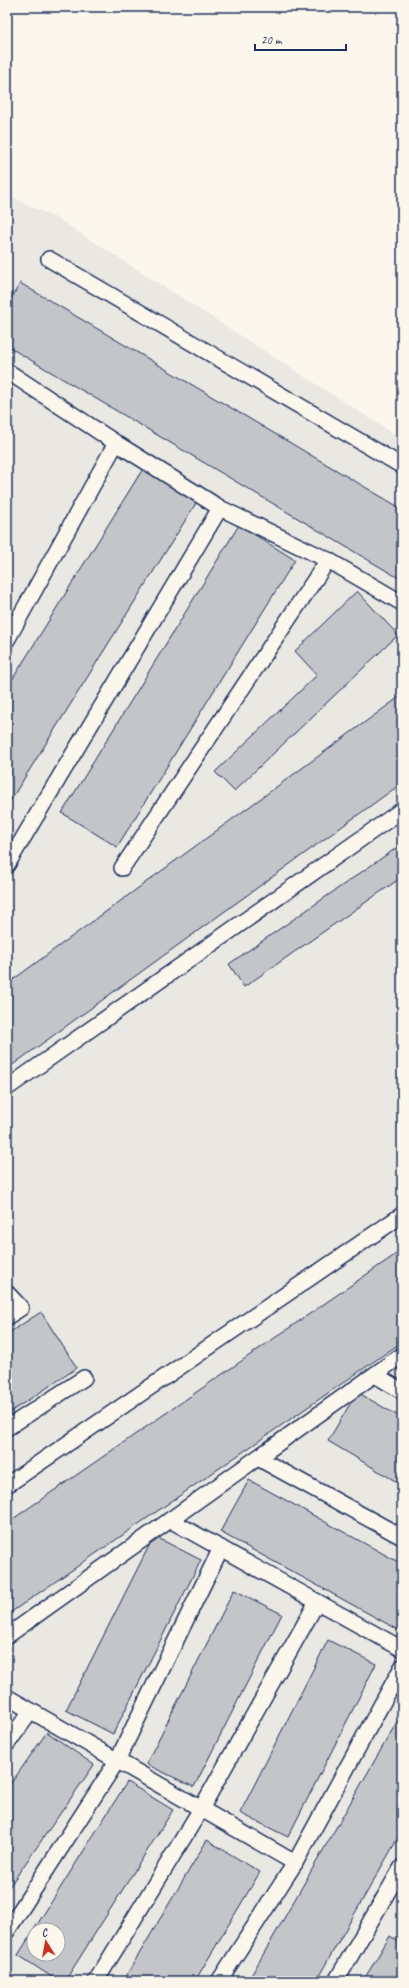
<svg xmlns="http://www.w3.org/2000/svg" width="409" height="1988" font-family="Caveat,sans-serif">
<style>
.built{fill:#eae8e2;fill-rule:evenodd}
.building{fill:#c3c5c9;stroke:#1b2f5e;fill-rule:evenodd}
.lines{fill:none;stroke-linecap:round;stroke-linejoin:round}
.lane-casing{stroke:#1b2f5e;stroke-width:18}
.lane{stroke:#fbf7ec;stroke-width:15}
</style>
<rect width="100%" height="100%" fill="#fbf7ec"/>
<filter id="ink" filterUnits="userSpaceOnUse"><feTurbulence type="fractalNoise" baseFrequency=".025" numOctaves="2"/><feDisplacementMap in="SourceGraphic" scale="8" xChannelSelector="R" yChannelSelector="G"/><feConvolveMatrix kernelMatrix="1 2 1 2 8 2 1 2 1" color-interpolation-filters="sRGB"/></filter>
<g filter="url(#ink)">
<path class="built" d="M7 195 58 219 402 439V1981H7ZM34 1930H58V1954H34Z"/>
<g class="building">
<path d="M20 283 402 509V580L7 346V306Z"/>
<path d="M7 290 14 294 7 306Z"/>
<path d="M144 467 198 500 7 806V688Z"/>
<path d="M239 525 295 560 117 847 62 813Z"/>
<path d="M357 591 398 635 234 791 215 772 317 675 295 651Z"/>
<path d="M402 695V783L7 1069V984Z"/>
<path d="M402 844V877L244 987 229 964Z"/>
<path d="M402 1250V1342L7 1615V1523Z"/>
<path d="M41 1312 77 1368 7 1414V1334Z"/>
<path d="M357 1392 402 1418V1485L328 1441Z"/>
<path d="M249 1480 402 1564V1632L220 1532Z"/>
<path d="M154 1536 201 1560 113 1734 66 1710Z"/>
<path d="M234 1590 282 1614 194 1787 146 1764Z"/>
<path d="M328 1640 376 1664 288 1837 240 1813Z"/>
<path d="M402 1713V1831L316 1981H248Z"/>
<path d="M47 1732 94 1765 7 1890V1789Z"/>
<path d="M127 1782 173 1810 65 1981H58L18 1955ZM34 1930H58V1954H34Z"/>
<path d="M207 1840 260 1872 195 1981H123Z"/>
<path d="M390 1936 402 1944V1981H363Z"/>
</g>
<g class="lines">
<g class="lane-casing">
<g id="lane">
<path d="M49 259 402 466"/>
<path d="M7 371 116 443 220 508 328 560 402 603"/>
<path d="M7 640 116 443"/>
<path d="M7 865 220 508"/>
<path d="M122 868 328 560"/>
<path d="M7 1088 402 810"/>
<path d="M7 1293 21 1308 7 1317"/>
<path d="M375 1375 402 1391"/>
<path d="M7 1428 84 1378"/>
<path d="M258 1458 402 1537"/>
<path d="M7 1485 402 1215"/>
<path d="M170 1520 402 1649"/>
<path d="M7 1636 402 1355"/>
<path d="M7 1697 295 1863"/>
<path d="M7 1744 31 1711"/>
<path d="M7 1931 117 1761 221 1548"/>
<path d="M96 1981 201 1809 317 1602"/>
<path d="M219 1981 295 1863 402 1667"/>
<path d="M336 1981 402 1867"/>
</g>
</g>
<use href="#lane" class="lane"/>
</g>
</g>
<rect width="409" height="1988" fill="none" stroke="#fbf7ec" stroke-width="24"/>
<rect x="12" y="12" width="385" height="1964" fill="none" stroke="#1b2f5e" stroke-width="1.5" filter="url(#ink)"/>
<g transform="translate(46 1942) rotate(349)"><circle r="19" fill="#fbf7ec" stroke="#a1a7b3"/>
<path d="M0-3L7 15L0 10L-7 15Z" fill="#c8321e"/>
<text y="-6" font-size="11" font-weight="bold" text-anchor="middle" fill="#1b2f5e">С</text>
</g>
<path d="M255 44v6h91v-6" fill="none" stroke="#1b2f5e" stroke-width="2"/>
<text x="261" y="44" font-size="12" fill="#1b2f5e" stroke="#fbf7ec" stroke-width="3" paint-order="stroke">20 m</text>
</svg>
